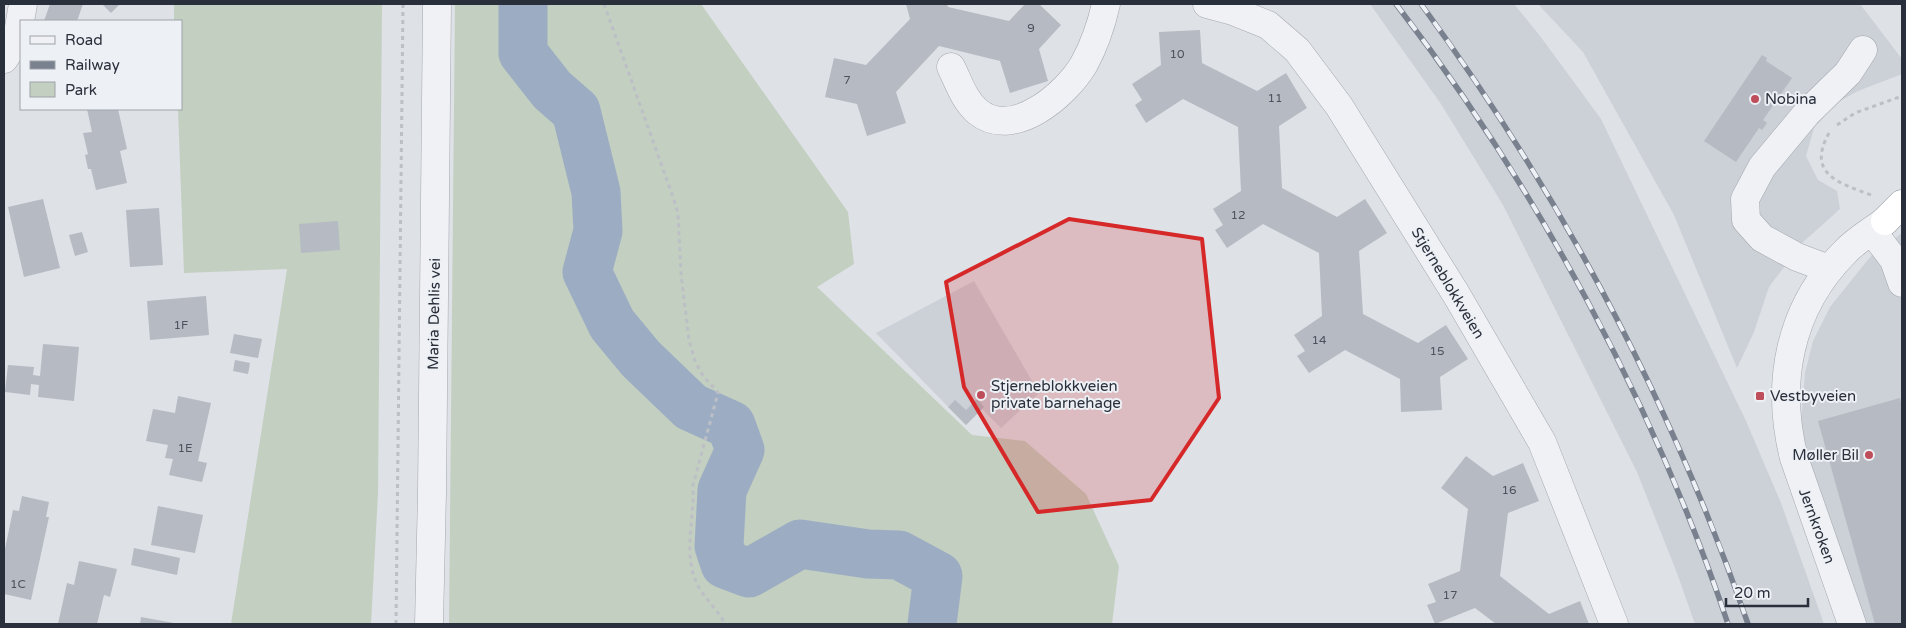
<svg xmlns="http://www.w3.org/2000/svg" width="1906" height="628" font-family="'Varela Round',sans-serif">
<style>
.built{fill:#ccd0d7}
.green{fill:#c3cfc0}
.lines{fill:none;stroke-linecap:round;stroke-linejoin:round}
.river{stroke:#9cadc3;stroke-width:49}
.building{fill:#b6bac2}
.minor-casing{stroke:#a4a8af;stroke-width:29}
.highway-casing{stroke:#878e9b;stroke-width:29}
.path{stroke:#bcbfc5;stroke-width:3;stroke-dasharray:4 4;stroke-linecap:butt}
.minor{stroke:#f0f1f5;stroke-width:28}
.highway{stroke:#fff;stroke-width:28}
.rail-casing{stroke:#79808e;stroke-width:5.5}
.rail{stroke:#edf0f4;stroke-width:4;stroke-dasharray:11;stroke-linecap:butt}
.marked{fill:#d62828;fill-opacity:0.2;stroke:#d62828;stroke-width:4;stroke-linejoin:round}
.poi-dot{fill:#bf4e5b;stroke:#edf0f4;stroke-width:2}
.labels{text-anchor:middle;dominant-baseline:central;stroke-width:4;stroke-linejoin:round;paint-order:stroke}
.number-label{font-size:12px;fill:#4c525d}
.poi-label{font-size:15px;fill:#292f3b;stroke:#edf0f4;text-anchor:start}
.street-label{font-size:15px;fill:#292f3b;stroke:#edf0f4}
</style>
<rect width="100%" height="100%" fill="#dee1e6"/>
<g class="built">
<path d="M1370 4H1514L1540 36 1601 119 1746 421 1781 503 1824 624H1695L1677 573 1637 472 1503 205 1441 104Z"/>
<path d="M1538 4H1860L1902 59V74L1858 91 1836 103 1814 128 1806 156 1818 180 1837 191 1840 209 1802 243 1769 287 1754 332 1737 368 1674 215 1583 52Z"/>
<path d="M1902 233V624H1860L1806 454 1801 422 1805 373 1813 341 1830 307 1871 256Z"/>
<path d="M974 281 1039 393 1001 428 982 409 966 425 876 333Z"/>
</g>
<g class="green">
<path d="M174 4H382L378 493 371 624H231L287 269 184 273 178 109H181V21H174Z"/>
<path d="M455 4H701L848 212 854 264 817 287 972 435 1025 441 1086 494 1119 566 1112 624H449Z"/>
</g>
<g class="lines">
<path class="river" d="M523 4V53L552 90 576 111 596 192 598 231 587 272 612 324 641 359 691 407 731 425 740 450 722 490 719 546 725 564 749 573 800 544 868 554 899 555 938 576 932 624"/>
</g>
<g class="building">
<path d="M50 4H83L77 21H44Z"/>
<path d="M102 4H120L111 13Z"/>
<path d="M906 4H947L948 7 1009 21 1025 4H1039L1061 25 1039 49 1048 81 1010 93 1000 61 939 46 896 92 906 123 867 136 857 104 825 97 834 58 866 65 910 19Z"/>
<path d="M1200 30 1202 63 1257 91 1286 73 1307 108 1279 126 1282 188 1337 217 1365 199 1387 233 1359 251 1363 314 1418 343 1446 325 1468 359 1440 377 1442 410 1401 412 1400 379 1345 350 1309 373 1297 356 1305 351 1294 335 1322 316 1319 253 1263 224 1227 248 1215 230 1223 225 1213 209 1241 191 1238 127 1183 99 1146 123 1135 105 1142 100 1132 84 1161 65 1159 32Z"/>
<path d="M1762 55 1767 58 1766 61 1792 78 1763 120 1767 123 1762 130 1759 128 1736 162 1704 141Z"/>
<path d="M87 109H118L127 149 120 151 127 183 96 190 91 169H88L85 155 88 154 83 133 92 132Z"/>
<path d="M43 199 60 268 24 277 8 207Z"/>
<path d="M159 208 163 265 130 267 126 210Z"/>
<path d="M338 221 340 250 301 253 299 224Z"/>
<path d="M82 232 88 252 75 256 69 235Z"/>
<path d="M206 296 209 335 150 340 147 301Z"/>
<path d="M234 334 262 339 258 358 230 353Z"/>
<path d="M43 344 79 347 74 401 38 397 39 385 31 384 30 395 5 392 8 365 34 367 33 375 40 376Z"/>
<path d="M235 360 250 363 248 374 233 371Z"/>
<path d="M178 396 211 403 198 461 207 463 202 482 169 475 173 459 165 458 168 445 146 441 153 409 175 413Z"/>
<path d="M1900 398 1902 408V624H1875L1818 421Z"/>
<path d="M977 399 984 407 966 425 948 407 955 400 966 410Z"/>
<path d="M1466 456 1493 476 1523 463 1539 501 1508 513 1500 576 1549 614 1580 601 1589 624H1496L1475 608 1435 624 1427 605 1436 602 1428 584 1460 571 1468 509 1441 488Z"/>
<path d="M22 496 49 502 46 517H49L31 600 4 594V554L13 510 19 511Z"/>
<path d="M158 506 203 515 195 553 151 545Z"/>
<path d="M134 548 180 558 177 575 131 565Z"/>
<path d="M79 561 117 569 110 597 104 595 97 624H58L67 583 74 585Z"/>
<path d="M141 617 174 623V624H140Z"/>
</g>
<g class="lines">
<g class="minor-casing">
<g id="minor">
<path d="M1207 4 1233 11 1268 25 1297 50 1339 106 1456 294 1542 442 1614 624"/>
<path d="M4 59 17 39 23 4"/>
<path d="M951 67C959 83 964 100 978 112 1013 140 1066 95 1084 64 1095 44 1101 26 1106 4"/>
<path d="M1872 231 1894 260 1902 283"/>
<path d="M1829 269 1797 257 1762 238 1746 220 1745 199 1762 167 1807 113 1848 73 1863 50"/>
<path d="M429 624 432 493 437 4"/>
<path d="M1852 624 1794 458C1775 383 1789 308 1845 252 1856 240 1872 231 1885 221"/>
</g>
</g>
<g class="highway-casing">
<path id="highway" d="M1885 221 1902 204"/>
</g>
<g class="path">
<path d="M604 4 673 197 678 213 681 274 689 340 695 361 702 374 711 385 716 389 718 393 693 485C695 518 682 555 698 586 706 600 718 610 725 624"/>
<path d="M1837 125 1855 113 1902 96"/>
<path d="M1829 133C1806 174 1839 183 1871 195"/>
<path d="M396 624 403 4"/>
</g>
<use href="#minor" class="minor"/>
<use href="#highway" class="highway"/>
<g class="rail-casing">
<g id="rail">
<path d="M1396 4C1536 186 1655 406 1728 624"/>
<path d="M1421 4C1560 194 1671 401 1748 624"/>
</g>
</g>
<use href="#rail" class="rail"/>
</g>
<path class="marked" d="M1069 219 1202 239 1219 398 1151 500 1038 512 964 387 946 282Z"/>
<g class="poi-dot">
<circle cx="1755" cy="99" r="5"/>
<circle cx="981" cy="395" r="5"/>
<rect x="1755" y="391" width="10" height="10" rx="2.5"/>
<circle cx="1869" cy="455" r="5"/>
</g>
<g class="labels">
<g class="number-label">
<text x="1031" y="28">9</text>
<text x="1177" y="54">10</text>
<text x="847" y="80">7</text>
<text x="1275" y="98">11</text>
<text x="1238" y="215">12</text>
<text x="181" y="325">1F</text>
<text x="1319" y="340">14</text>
<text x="1437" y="351">15</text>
<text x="185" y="448">1E</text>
<text x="1509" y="490">16</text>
<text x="18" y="584">1C</text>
<text x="1450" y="595">17</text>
</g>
<g class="poi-label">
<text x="1765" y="99">Nobina</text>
<text x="991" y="386">Stjerneblokkveien<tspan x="991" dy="17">private barnehage</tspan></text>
<text x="1770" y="396">Vestbyveien</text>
<text x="1859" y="455" text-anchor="end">Møller Bil</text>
</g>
<g class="street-label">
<text transform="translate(1448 283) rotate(59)">Stjerneblokkveien</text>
<text transform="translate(434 314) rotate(-89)">Maria Dehlis vei</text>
<text transform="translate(1817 526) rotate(70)">Jernkroken</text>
</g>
</g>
<rect width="1906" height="628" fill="none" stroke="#292f3b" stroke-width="10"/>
<rect x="20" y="20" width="162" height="90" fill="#edf0f4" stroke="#9fa3aa"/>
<rect x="30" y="36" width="25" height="8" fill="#f0f1f5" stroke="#9fa3aa"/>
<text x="65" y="45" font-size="15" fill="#292f3b">Road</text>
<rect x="30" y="61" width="25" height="8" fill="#79808e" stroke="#9fa3aa"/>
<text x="65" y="70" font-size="15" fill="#292f3b">Railway</text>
<rect x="30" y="82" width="25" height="15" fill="#c3cfc0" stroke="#9fa3aa"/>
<text x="65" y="95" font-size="15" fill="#292f3b">Park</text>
<path d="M1726 598v8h82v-8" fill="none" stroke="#292f3b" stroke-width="2.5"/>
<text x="1734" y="598" font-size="15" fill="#292f3b" stroke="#edf0f4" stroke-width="4" paint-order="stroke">20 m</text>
</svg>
